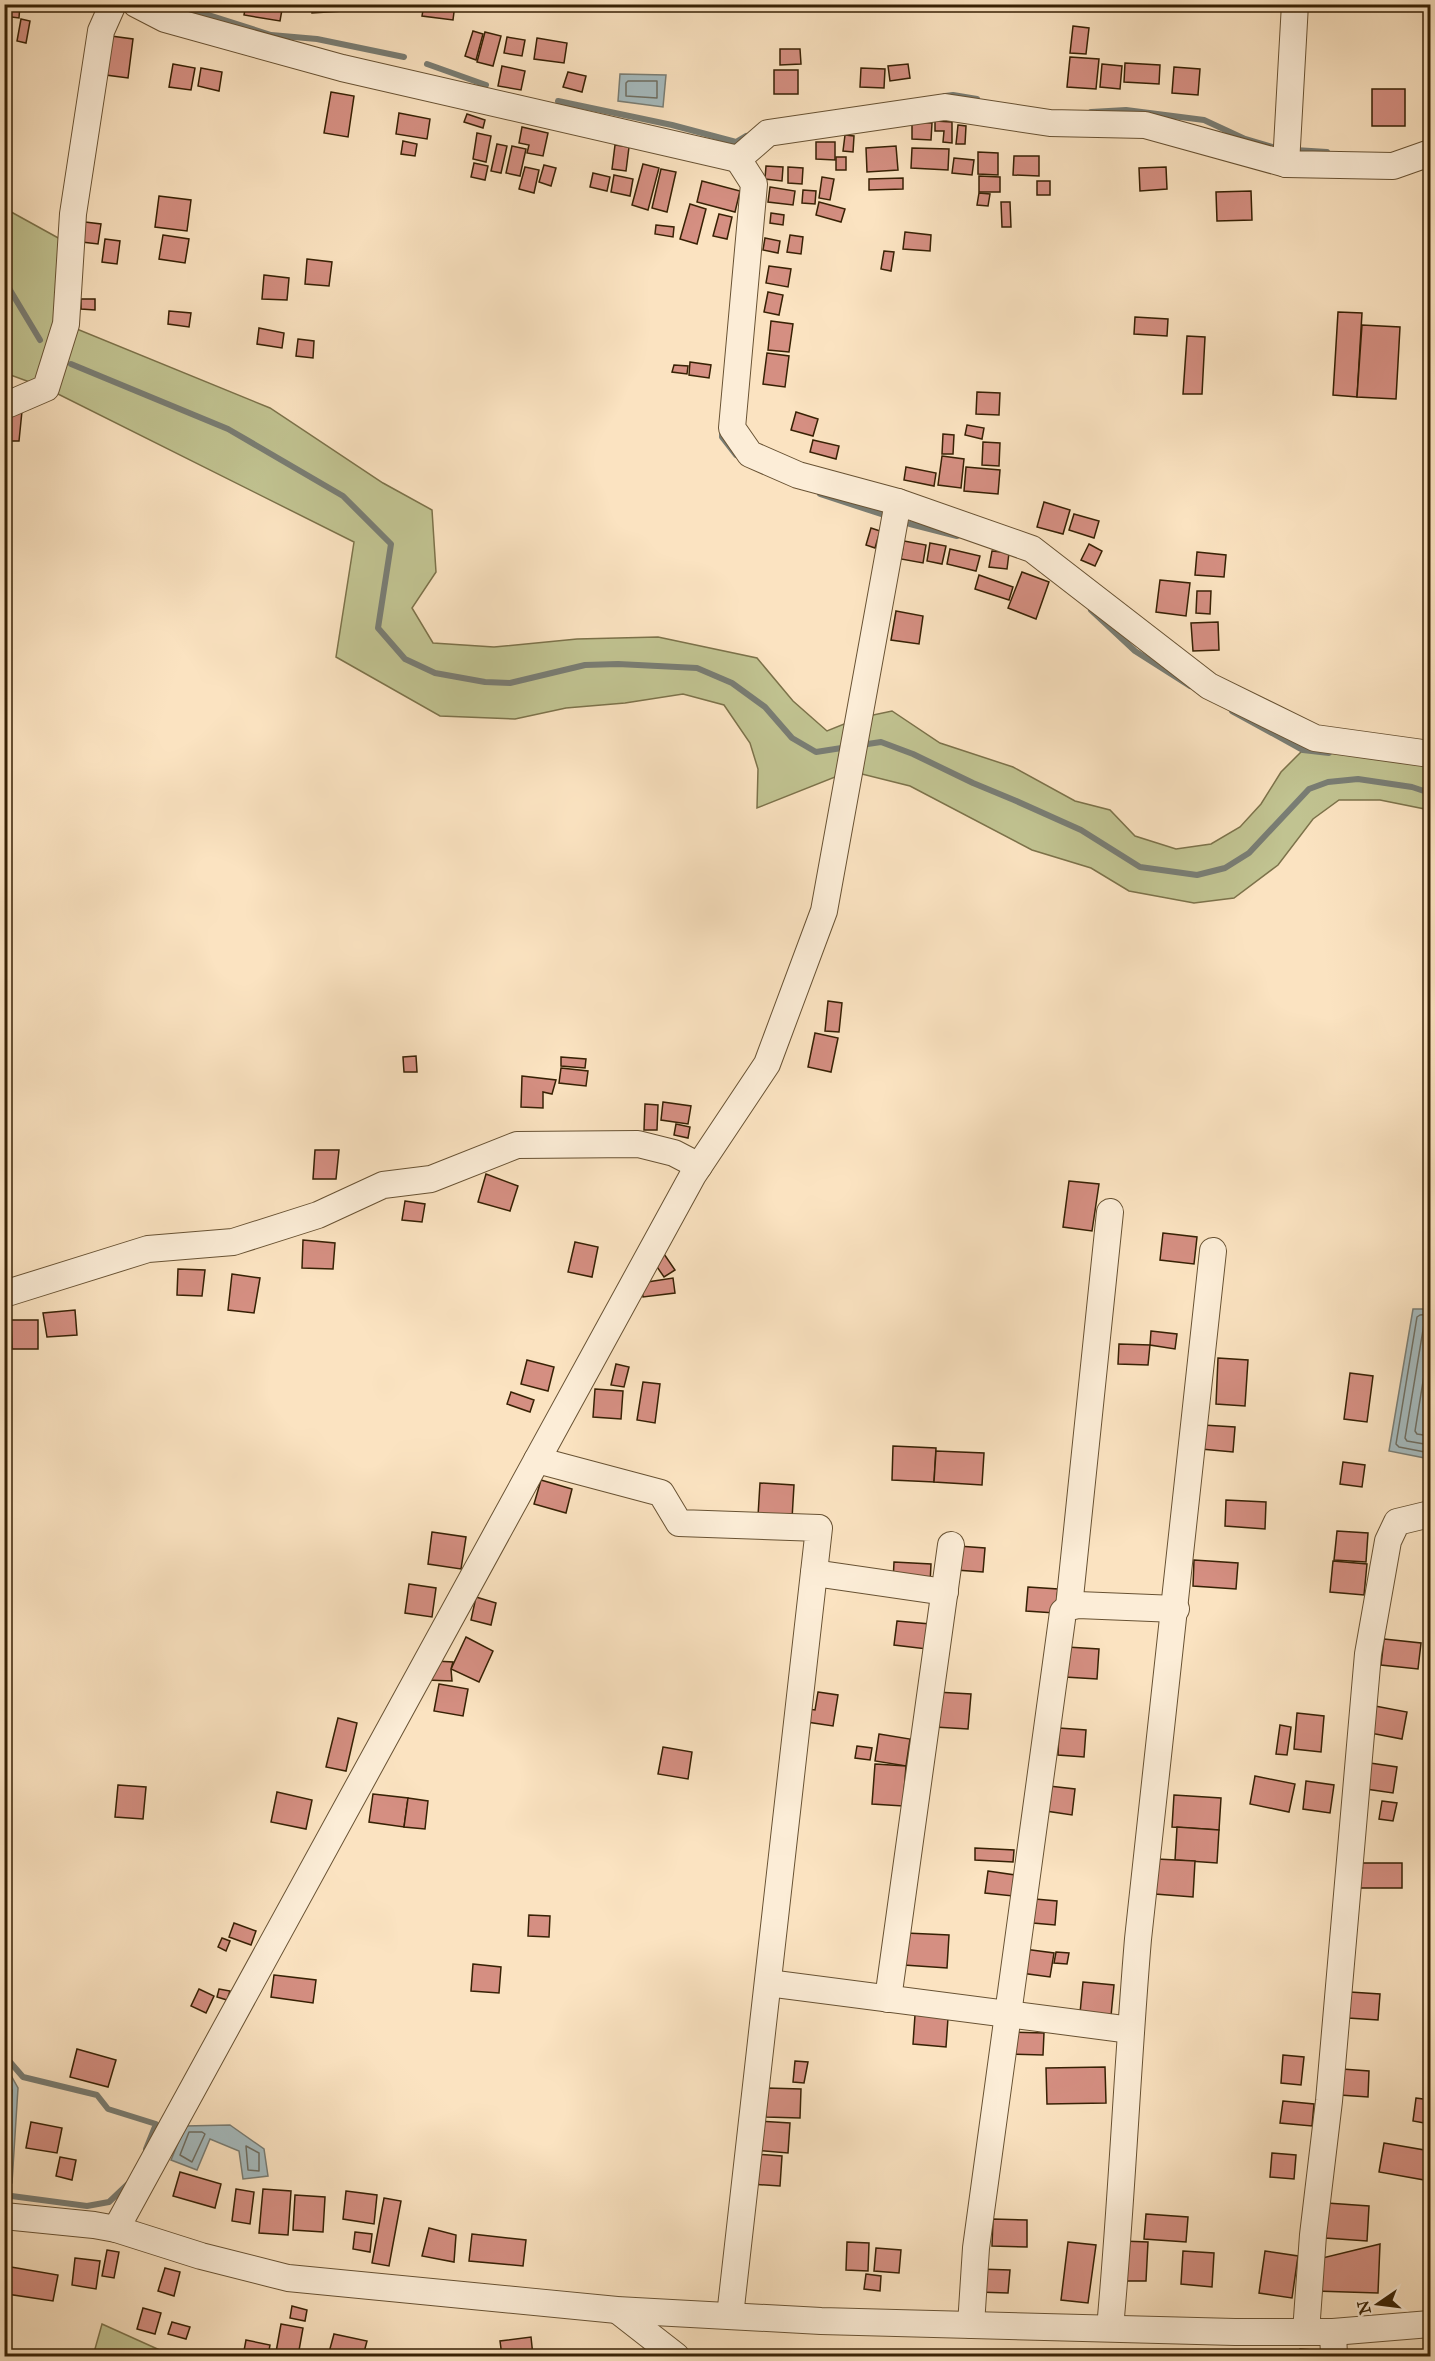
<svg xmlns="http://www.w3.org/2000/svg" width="1435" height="2361" font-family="'IM FELL Great Primer',serif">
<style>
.green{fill:#c1c391;stroke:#7c724a;stroke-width:1.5}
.water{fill:#a5bbbf;stroke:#797d74;stroke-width:1.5}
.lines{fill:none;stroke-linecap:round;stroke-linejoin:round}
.shore{stroke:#6e6e62;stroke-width:1.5}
.stream{stroke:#797d74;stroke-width:6}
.building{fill:#d58f82;stroke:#372104;stroke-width:1.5}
.minor-casing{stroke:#685233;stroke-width:28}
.minor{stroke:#fcedd7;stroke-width:26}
</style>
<rect width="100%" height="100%" fill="#fbe3c1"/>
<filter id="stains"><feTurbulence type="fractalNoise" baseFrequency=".00333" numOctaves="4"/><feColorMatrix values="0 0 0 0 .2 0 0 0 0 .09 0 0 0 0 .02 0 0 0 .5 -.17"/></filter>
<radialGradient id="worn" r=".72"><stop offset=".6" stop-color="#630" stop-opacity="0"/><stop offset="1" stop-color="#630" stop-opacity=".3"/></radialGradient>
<g class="green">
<path d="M4 208 71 245 67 325 270 408 383 483 432 510 436 572 412 608 433 643 494 647 577 639 658 637 757 658 793 701 827 731 859 718 892 711 940 743 1013 767 1075 801 1110 810 1135 836 1176 849 1211 844 1240 827 1261 804 1281 772 1315 738 1430 754V810L1380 800H1339L1313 819 1278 865 1234 898 1194 903 1129 891 1091 868 1032 850 910 786 850 771 757 808 758 769 750 743 724 705 683 694 625 703 566 708 515 719 440 716 336 657 354 542 46 388 5 373Z"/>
<path d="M102 2324 173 2356H93Z"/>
</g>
<g class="water">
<path d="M620 74 666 75 663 107 618 101Z"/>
<path d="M1413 1309H1430V1459L1389 1451Z"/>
<path d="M5 2069 8 2070 18 2088 12 2183 5 2182Z"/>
<path d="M230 2125 264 2149 268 2176 243 2179 239 2151 210 2139 197 2170 171 2160 185 2126Z"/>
</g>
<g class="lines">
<g class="shore">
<path d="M628 81H657V98L626 96V83Z"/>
<path d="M1430 1314 1420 1315 1417 1317 1396 1444 1399 1447 1430 1453"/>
<path d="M1430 1322 1424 1324 1405 1438 1407 1441 1430 1445"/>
<path d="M1430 1338 1415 1431 1417 1434 1430 1436"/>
<path d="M4 2076 12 2090 7 2174 4 2177"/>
<path d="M189 2132H202L205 2134 192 2162 180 2155Z"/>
<path d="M246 2146 259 2153V2171L248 2170Z"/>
</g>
<g class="stream">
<path d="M174 4 271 35 317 39 404 57"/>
<path d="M427 64 486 85"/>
<path d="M945 96 953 95 977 99"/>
<path d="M558 101 672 125 736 142 746 136"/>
<path d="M1091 112 1126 110 1204 120 1245 139 1276 148"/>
<path d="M1295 150 1327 152"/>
<path d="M4 280 40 340"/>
<path d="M71 364 228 429 343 496 391 544 378 628 405 659 435 673 485 682 510 683 585 665 618 664 697 668 732 683 765 707 792 738 816 752 848 747"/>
<path d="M722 428V437L736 455"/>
<path d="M820 494 881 514"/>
<path d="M910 524 957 536"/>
<path d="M1091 610 1135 651 1190 686"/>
<path d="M1232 711 1303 750 1329 753"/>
<path d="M861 745 881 742 913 754 973 783 1014 800 1081 830 1140 867 1197 875 1225 868 1249 853 1309 789 1328 782 1358 779 1412 787 1430 793"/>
<path d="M4 2055 23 2077 97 2095 108 2109 156 2124 146 2149"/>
<path d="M4 2195 87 2206 109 2202 129 2183"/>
</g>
</g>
<g class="building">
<path d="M4 4H20L19 18 4 16Z"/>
<path d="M246 4H283L280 21 244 15Z"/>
<path d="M312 4H343V11L312 13Z"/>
<path d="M424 4H455L453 20 422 16Z"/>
<path d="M21 19 30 21 26 43 17 41Z"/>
<path d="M1073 26 1089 28 1086 54 1070 53Z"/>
<path d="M473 31 483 34 476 60 465 56Z"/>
<path d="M485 32 501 36 493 66 477 62Z"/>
<path d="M111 36 133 39 128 78 106 75Z"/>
<path d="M507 37 525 40 522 56 504 53Z"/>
<path d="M537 38 567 43 564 63 534 59Z"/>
<path d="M780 49H800L801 64 780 65Z"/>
<path d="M1070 57 1099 59 1096 89 1067 87Z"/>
<path d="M1125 63 1160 65 1159 84 1124 82Z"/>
<path d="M173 64 195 68 191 90 169 87Z"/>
<path d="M908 64 910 78 890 81 888 66Z"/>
<path d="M1102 64 1122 66 1120 89 1100 87Z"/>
<path d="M502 66 525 71 521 90 498 86Z"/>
<path d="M1174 67 1200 69 1198 95 1172 93Z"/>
<path d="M201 68 222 72 219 91 198 86Z"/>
<path d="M861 68 885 69 884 88 860 87Z"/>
<rect x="774" y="70" width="24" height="24"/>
<path d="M568 72 586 76 582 92 563 87Z"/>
<rect x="1372" y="89" width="33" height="37"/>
<path d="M331 92 354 96 348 137 324 133Z"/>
<path d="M399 113 430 119 427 139 396 134Z"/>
<path d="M467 114 485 120 483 128 464 122Z"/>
<path d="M935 121 952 122V143L943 142 944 131H935Z"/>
<path d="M912 122 932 123 931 140 912 139Z"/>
<path d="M958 125 966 126 965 144H956Z"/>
<path d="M522 127 548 133 543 156 527 153 529 145 519 143Z"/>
<path d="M477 133 491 136 486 162 473 159Z"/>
<path d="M845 135 854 136 853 152 843 151Z"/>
<path d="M403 141 417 144 415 156 401 154Z"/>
<path d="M816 142H835V160L816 159Z"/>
<path d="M497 144 507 146 501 173 491 171Z"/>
<path d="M615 145 629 147 626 171 612 169Z"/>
<path d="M512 146 526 149 520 176 506 173Z"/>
<path d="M896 146 898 170 867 172 866 148Z"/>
<path d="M912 148 949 149 948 170 911 168Z"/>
<path d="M978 152 998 153V175L978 174Z"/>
<path d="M1014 156H1039V176L1013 175Z"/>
<rect x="836" y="157" width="10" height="13"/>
<path d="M954 158 974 160 972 175 952 173Z"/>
<path d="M474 163 488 166 485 180 471 177Z"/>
<path d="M643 164 659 168 648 210 632 205Z"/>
<path d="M544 165 556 168 551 186 539 182Z"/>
<path d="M766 166 783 167 782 181 765 179Z"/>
<path d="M525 167 539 170 534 193 519 189Z"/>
<path d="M788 167 803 168 802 184 788 183Z"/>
<path d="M1166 167 1167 189 1140 191 1139 168Z"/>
<path d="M661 169 676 172 667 212 652 208Z"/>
<path d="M593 173 610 177 607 191 590 187Z"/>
<path d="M614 175 633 179 630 196 611 192Z"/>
<path d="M979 176 1000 177V192H979Z"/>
<path d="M822 177 834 179 830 200 819 198Z"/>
<path d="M903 178V189L869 190V179Z"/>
<path d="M702 181 740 191 735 212 697 202Z"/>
<rect x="1037" y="181" width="13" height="14"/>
<path d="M770 187 795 191 793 205 768 202Z"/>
<path d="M803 190 816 191 815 204 802 203Z"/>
<path d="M1251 191 1252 220 1217 221 1216 192Z"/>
<path d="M979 193 990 194 988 206 977 205Z"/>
<path d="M159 196 191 200 187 231 155 227Z"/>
<path d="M819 202 845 209 841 222 816 215Z"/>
<path d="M1001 202H1010L1011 227H1002Z"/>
<path d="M690 204 706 209 697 244 680 239Z"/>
<path d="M771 213 784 215 783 225 770 223Z"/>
<path d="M719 214 732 217 727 239 713 236Z"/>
<path d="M85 222 101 224 98 244 82 242Z"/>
<path d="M656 225 674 227 673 237 655 234Z"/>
<path d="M905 232 931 235 930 251 903 249Z"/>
<path d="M163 235 189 239 185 263 159 259Z"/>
<path d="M790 235 803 237 801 254 787 252Z"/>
<path d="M765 238 780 241 778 253 763 250Z"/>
<path d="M105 239 120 241 117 264 102 262Z"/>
<path d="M884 251 894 252 891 271 881 269Z"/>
<path d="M307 259 332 262 329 286 305 284Z"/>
<path d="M769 266 791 269 788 287 766 283Z"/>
<path d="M264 275 289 278 287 300 262 299Z"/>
<path d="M768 292 783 295 779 315 764 312Z"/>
<path d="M81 299H95V310L81 309Z"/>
<path d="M169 311 191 313 189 327 168 324Z"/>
<path d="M1338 312 1362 313 1357 397 1333 395Z"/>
<path d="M1135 317 1168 319 1167 336 1134 334Z"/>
<path d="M771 321 793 324 789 352 768 350Z"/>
<path d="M1362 325 1400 327 1396 399 1357 397Z"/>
<path d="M259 328 284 333 282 348 257 344Z"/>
<path d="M1187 336 1205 337 1202 394H1183Z"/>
<path d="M298 339 314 341 313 358 296 356Z"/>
<path d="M767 353 789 356 785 387 763 384Z"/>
<path d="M690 362 711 365 709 378 689 375Z"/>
<path d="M674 365 688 366 687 374 672 372Z"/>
<path d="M977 392 1000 393 999 415 976 414Z"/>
<path d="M4 410 22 411 19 441H4Z"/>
<path d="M796 412 818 419 813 436 791 430Z"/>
<path d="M967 425 984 428 982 439 965 435Z"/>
<path d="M943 434 954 435 953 454H942Z"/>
<path d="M813 440 839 446 836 459 810 452Z"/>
<path d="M983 442 1000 443 999 466 982 465Z"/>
<path d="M942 456 964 459 961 488 938 485Z"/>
<path d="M906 467 936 473 934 486 904 480Z"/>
<path d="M966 467 1000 470 998 494 964 491Z"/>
<path d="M1044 502 1070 510 1063 534 1037 527Z"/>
<path d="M1074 514 1099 521 1094 538 1069 530Z"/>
<path d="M871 528 880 531 875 548 866 545Z"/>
<path d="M904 541 926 545 923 563 901 559Z"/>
<path d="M930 543 946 546 942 564 927 561Z"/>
<path d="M1089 544 1102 551 1095 566 1081 560Z"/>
<path d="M950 549 980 556 976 571 947 564Z"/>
<path d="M992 551 1009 553 1007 569 989 567Z"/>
<path d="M1197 552 1226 555 1224 577 1195 575Z"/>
<path d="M1022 572 1049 582 1036 619 1008 608Z"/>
<path d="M979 575 1013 587 1009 600 975 589Z"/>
<path d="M1160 580 1190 583 1186 616 1156 612Z"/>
<path d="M1197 591H1211L1210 614 1196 613Z"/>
<path d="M896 611 923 616 919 644 891 640Z"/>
<path d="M1218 622 1219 650 1193 651 1191 623Z"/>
<path d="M828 1001 842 1003 839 1032 825 1031Z"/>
<path d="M815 1033 838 1038 831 1072 808 1067Z"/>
<path d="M416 1056 417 1072H404L403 1057Z"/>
<path d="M561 1057 586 1059 585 1068 561 1066Z"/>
<path d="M561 1068 588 1071 586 1086 559 1083Z"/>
<path d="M522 1076 556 1080 552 1094 543 1092V1108L521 1107Z"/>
<path d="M663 1102 691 1106 688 1124 661 1120Z"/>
<path d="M645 1104 658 1105 657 1130H644Z"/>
<path d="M676 1124 690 1127 688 1138 674 1135Z"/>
<path d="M315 1150H339L336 1179H313Z"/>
<path d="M486 1174 518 1186 510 1211 478 1202Z"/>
<path d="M1069 1181 1099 1184 1092 1231 1063 1227Z"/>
<path d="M405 1201 425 1204 422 1222 402 1220Z"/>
<path d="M1163 1233 1197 1237 1194 1264 1160 1260Z"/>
<path d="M303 1240 335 1243 333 1269 302 1268Z"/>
<path d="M575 1242 598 1247 592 1277 568 1272Z"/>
<path d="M664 1254 675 1270 664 1277 653 1261Z"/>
<path d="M178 1269 205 1270 202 1296 177 1295Z"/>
<path d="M232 1274 260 1278 254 1313 228 1310Z"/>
<path d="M673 1278 675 1293 643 1297 641 1283Z"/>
<path d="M75 1310 77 1335 47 1337 43 1313Z"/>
<path d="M11 1320H38V1349H12Z"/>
<path d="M1151 1331 1177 1334 1175 1349 1150 1345Z"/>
<path d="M4 1342H11L8 1389H4Z"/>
<path d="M1119 1344 1150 1345 1148 1365 1118 1364Z"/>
<path d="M1218 1358 1248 1360 1245 1406 1216 1404Z"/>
<path d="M527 1360 554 1367 548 1391 521 1384Z"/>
<path d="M616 1364 629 1367 624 1387 611 1385Z"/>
<path d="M1350 1373 1373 1376 1367 1422 1344 1419Z"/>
<path d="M643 1382 660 1384 655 1423 637 1420Z"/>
<path d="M595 1389 623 1391 621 1419 593 1417Z"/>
<path d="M511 1392 534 1400 530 1412 507 1404Z"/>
<path d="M1203 1425 1235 1427 1233 1452 1201 1449Z"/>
<path d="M893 1446 936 1448 934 1482 892 1480Z"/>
<path d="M936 1451 984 1453 982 1485 934 1482Z"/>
<path d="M1343 1462 1365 1465 1362 1487 1340 1484Z"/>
<path d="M541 1480 572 1489 566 1513 534 1504Z"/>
<path d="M760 1483 794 1485 792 1519 758 1516Z"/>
<path d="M1226 1500 1266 1502 1265 1529 1225 1526Z"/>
<path d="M1337 1531 1368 1533 1366 1562 1334 1560Z"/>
<path d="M432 1532 466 1537 461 1569 428 1564Z"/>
<path d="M958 1546 985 1548 983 1572 956 1570Z"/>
<path d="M1194 1560 1238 1563 1236 1589 1193 1586Z"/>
<path d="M1333 1561 1367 1564 1364 1595 1330 1592Z"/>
<path d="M894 1562 931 1564 930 1584 893 1582Z"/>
<path d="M409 1584 436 1588 432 1617 405 1613Z"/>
<path d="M1028 1587 1058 1589 1055 1613 1026 1611Z"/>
<path d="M476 1597 496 1603 491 1625 471 1620Z"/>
<path d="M897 1621 930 1624 927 1649 894 1645Z"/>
<path d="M466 1637 493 1651 479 1682 451 1669Z"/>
<path d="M1384 1639 1421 1643 1418 1669 1381 1665Z"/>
<path d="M1067 1647 1099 1649 1097 1679 1065 1677Z"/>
<path d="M435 1661 453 1662 451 1669 452 1681 427 1680Z"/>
<path d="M439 1684 468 1689 463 1716 434 1711Z"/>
<path d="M818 1692 838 1695 833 1726 807 1722 809 1709 815 1710Z"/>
<path d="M936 1692 971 1694 968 1729 935 1727Z"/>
<path d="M1375 1706 1407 1712 1402 1739 1370 1733Z"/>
<path d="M1297 1713 1324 1716 1321 1752 1294 1749Z"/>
<path d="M338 1718 357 1723 346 1771 326 1767Z"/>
<path d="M1280 1725 1291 1727 1287 1755 1276 1754Z"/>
<path d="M1059 1728 1086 1730 1084 1757 1058 1755Z"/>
<path d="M879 1734 910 1739 906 1766 875 1761Z"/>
<path d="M857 1746 872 1748 870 1760 855 1758Z"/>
<path d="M663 1747 692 1752 688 1779 658 1774Z"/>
<path d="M1370 1763 1397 1767 1393 1793 1366 1789Z"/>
<path d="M875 1764 906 1766 903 1806 872 1804Z"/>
<path d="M1255 1776 1295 1784 1289 1812 1250 1804Z"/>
<path d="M1306 1781 1334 1785 1330 1813 1303 1809Z"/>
<path d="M118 1785 146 1787 143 1819 115 1817Z"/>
<path d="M1049 1786 1075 1789 1072 1815 1046 1811Z"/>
<path d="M277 1792 312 1800 306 1829 271 1822Z"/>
<path d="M373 1794 408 1798 404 1827 369 1822Z"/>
<path d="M1174 1795 1221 1798 1219 1830 1172 1827Z"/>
<path d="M408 1798 428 1801 425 1829 404 1827Z"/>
<path d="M1382 1801 1397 1803 1393 1821 1379 1819Z"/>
<path d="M1177 1827 1219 1830 1217 1863 1175 1860Z"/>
<path d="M975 1848 1014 1850 1013 1862 975 1860Z"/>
<path d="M1157 1859 1195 1861 1193 1897 1155 1894Z"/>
<rect x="1359" y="1863" width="43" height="25"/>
<path d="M988 1871 1015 1875 1013 1896 985 1893Z"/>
<path d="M1427 1875H1430V1902H1425Z"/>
<path d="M1035 1899 1057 1901 1055 1925 1033 1923Z"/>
<path d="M529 1915 550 1916 549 1937 528 1936Z"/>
<path d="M234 1923 256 1931 251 1945 229 1937Z"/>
<path d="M906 1933 949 1935 947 1968 904 1965Z"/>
<path d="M222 1938 230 1941 226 1951 218 1947Z"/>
<path d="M1024 1949 1054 1953 1050 1977 1021 1973Z"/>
<path d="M1056 1952 1069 1953 1067 1964 1054 1963Z"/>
<path d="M473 1964 501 1967 499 1993 471 1991Z"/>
<path d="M274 1975 316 1980 313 2003 271 1997Z"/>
<path d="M1083 1982 1114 1985 1111 2016 1080 2013Z"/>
<path d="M199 1989 214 1996 206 2013 191 2006Z"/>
<path d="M219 1989 230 1991 227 2000 217 1997Z"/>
<path d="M1350 1992 1380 1994 1378 2020 1348 2018Z"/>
<path d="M915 2015 948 2018 946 2047 913 2044Z"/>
<path d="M1009 2032 1044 2033 1043 2055 1008 2054Z"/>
<path d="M77 2049 116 2060 108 2087 70 2077Z"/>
<path d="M1283 2055 1304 2057 1301 2085 1281 2083Z"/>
<path d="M795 2061 808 2062 804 2083 793 2082Z"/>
<path d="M1105 2067 1106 2103 1047 2104 1046 2068Z"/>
<path d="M1342 2069 1369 2071 1368 2097 1340 2095Z"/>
<path d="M767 2088 801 2089 800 2118 766 2117Z"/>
<path d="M1416 2098 1430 2100V2124L1413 2121Z"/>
<path d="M1283 2101 1314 2104 1312 2126 1280 2123Z"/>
<path d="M756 2121 790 2123 788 2153 754 2150Z"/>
<path d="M31 2122 62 2128 57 2153 26 2148Z"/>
<path d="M1384 2143 1430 2151V2181L1379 2172Z"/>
<path d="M1272 2153 1296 2155 1294 2179 1270 2177Z"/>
<path d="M753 2154 782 2156 780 2186 751 2184Z"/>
<path d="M60 2157 76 2160 72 2180 56 2176Z"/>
<path d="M180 2172 221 2184 215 2208 173 2196Z"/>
<path d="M236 2189 254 2192 250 2224 232 2221Z"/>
<path d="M263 2189 291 2191 288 2235 259 2233Z"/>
<path d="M346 2191 377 2195 374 2224 343 2219Z"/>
<path d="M295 2195 325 2197 323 2232 293 2230Z"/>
<path d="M384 2198 401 2201 389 2266 372 2263Z"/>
<path d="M1327 2203 1369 2206 1367 2241 1325 2238Z"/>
<path d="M1146 2214 1188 2217 1186 2242 1144 2239Z"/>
<path d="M993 2219 1027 2220V2247L992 2246Z"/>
<path d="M429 2228 456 2235 454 2262 422 2256Z"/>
<path d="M355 2232 372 2234 370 2252 353 2249Z"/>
<path d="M472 2234 526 2240 523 2266 469 2261Z"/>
<path d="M1122 2241 1148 2242 1146 2281H1121Z"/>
<path d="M847 2242 869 2243 868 2271 846 2270Z"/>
<path d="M1068 2242 1096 2245 1088 2303 1061 2300Z"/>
<path d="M1380 2244 1378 2293 1315 2291 1314 2260Z"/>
<path d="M876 2248 901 2250 899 2273 874 2271Z"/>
<path d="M107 2250 119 2252 114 2278 102 2276Z"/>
<path d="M1183 2251 1214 2253 1212 2287 1181 2284Z"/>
<path d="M1265 2251 1298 2256 1292 2298 1259 2293Z"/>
<path d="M75 2258 100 2261 96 2289 72 2285Z"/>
<path d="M11 2267 58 2275 53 2301 7 2294Z"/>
<path d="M165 2268 180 2272 174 2296 158 2291Z"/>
<path d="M978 2269 1010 2270 1008 2293 977 2292Z"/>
<path d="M866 2274 881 2276 880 2291 864 2289Z"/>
<path d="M292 2306 307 2310 305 2321 290 2318Z"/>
<path d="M143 2308 161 2313 155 2334 137 2329Z"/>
<path d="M172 2322 190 2327 186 2339 168 2334Z"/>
<path d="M281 2324 303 2328 298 2356 276 2352Z"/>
<path d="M334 2334 367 2341 363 2356H328Z"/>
<path d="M531 2337 533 2356H502L500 2341Z"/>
<path d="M246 2340 270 2345 268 2356H243Z"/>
<path d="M1300 2349 1313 2350 1312 2356H1299Z"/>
</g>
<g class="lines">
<g class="minor-casing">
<g id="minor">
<path d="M136 4 165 19 342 68 738 159"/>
<path d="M1295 4 1286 164 1393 166 1430 153"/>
<path d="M9 404 46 388 66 324 73 214 101 31 113 4"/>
<path d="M898 502 798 475 750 454 732 428 754 184 738 159 768 133 945 107 1050 123 1145 125 1286 164"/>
<path d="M4 1294 148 1249 233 1242 318 1215 383 1185 431 1179 517 1145 638 1144 674 1153 699 1166"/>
<path d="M537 1460 661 1493 679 1523 819 1528 730 2316"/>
<path d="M814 1573 945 1592"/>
<path d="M1069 1607 1110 1212"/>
<path d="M768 1983 1131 2030"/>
<path d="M888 1999 951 1545"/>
<path d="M4 2216 94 2225 116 2229 201 2256 288 2278 617 2310 821 2321 1235 2332H1333L1430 2324"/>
<path d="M116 2229 693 1175 767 1064 824 911 898 502 1032 549 1209 686 1315 738 1430 754"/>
<path d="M617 2310 676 2356"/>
<path d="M971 2325 976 2248 1063 1612 1069 1607 1078 1605 1176 1609"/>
<path d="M1110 2328C1122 2199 1127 2069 1138 1939L1213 1251"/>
<path d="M1306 2332 1313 2235 1329 2101 1368 1654 1388 1541 1397 1522 1430 1514"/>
<path d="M1333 2332 1334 2356"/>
</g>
</g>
<use href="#minor" class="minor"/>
</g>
<rect width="1435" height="2361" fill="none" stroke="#fbe3c1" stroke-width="24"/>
<rect x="6" y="6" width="1423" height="2349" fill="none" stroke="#372104" stroke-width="3"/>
<rect x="12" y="12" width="1411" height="2337" fill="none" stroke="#372104" stroke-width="1.5"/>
<g transform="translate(1378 2304) rotate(256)" stroke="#fcedd7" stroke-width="4.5" paint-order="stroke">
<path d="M0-4.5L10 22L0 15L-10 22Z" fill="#372104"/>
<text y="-9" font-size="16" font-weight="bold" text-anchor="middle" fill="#372104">N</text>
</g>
<rect width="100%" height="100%" filter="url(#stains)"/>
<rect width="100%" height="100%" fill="url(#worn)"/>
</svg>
